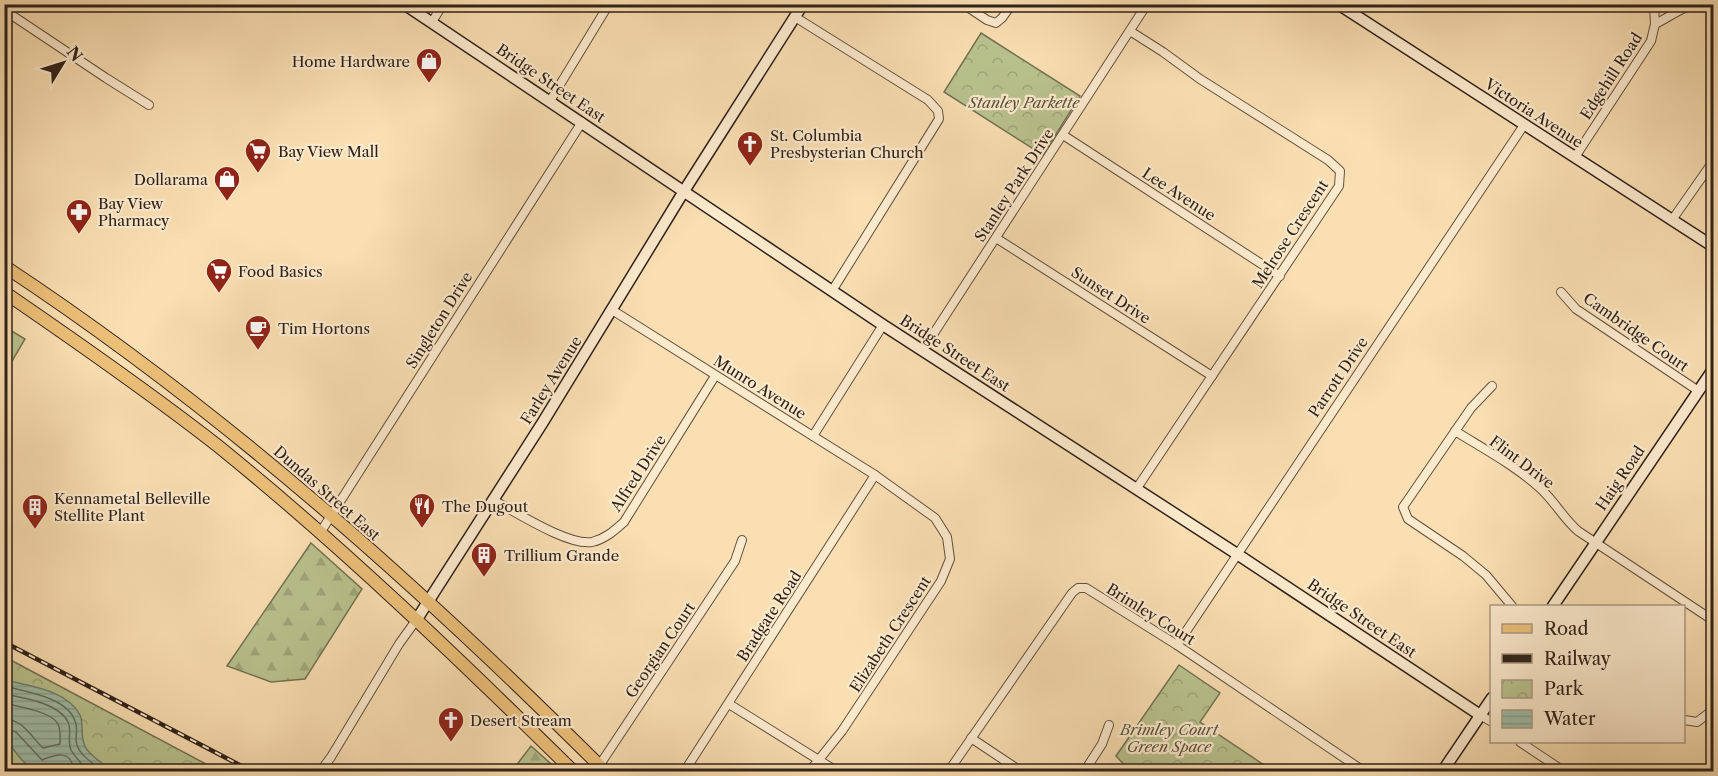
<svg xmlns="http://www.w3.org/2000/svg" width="1718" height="776" font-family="'Libre Caslon Text',serif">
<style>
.forest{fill:url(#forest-firs);stroke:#747254;stroke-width:1.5}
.park{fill:url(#park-crowns);stroke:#747254;stroke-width:1.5}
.water{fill:url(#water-rules);stroke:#727f6f;stroke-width:1.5}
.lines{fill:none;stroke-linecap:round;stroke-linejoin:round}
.shore{stroke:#677060;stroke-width:1.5}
.stream{stroke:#727f6f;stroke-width:2}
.street-casing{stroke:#625140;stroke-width:10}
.secondary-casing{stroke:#2f221a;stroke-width:13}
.primary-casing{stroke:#2f221a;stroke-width:14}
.street{stroke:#fceacd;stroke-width:8}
.secondary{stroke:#fceacd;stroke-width:10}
.primary{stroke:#edc079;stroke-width:12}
.rail-casing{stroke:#2f221a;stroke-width:4.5}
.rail{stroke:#fceacd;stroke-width:2;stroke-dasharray:7;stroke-linecap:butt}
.labels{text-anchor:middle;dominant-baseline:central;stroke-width:4.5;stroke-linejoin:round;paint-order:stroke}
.poi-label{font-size:15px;fill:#2f221a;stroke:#fceacd;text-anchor:start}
.street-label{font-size:15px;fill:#2f221a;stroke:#fceacd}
.park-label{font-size:15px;font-style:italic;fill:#58523d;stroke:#fceacd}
</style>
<defs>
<pattern id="forest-firs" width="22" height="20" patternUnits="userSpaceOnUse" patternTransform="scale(1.5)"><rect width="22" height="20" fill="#b9c38f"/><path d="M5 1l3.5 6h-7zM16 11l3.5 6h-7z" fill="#9fa77b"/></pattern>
<pattern id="park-crowns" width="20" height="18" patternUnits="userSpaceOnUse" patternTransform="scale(1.5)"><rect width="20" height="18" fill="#b9c38f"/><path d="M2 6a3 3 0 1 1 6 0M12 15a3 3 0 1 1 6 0" fill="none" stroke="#9fa77b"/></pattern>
<pattern id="water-rules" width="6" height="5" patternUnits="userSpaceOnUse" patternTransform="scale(1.5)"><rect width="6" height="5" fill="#9fbda7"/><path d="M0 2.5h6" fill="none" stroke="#89a28f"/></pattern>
</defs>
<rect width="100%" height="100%" fill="#fadfb2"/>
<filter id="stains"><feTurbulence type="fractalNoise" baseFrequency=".00333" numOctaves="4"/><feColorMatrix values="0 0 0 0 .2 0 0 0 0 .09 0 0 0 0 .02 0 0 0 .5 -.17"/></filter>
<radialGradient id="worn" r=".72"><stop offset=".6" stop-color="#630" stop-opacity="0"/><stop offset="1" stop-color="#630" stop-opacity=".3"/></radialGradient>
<g class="forest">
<path d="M5 327 25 339 5 373Z"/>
<path d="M311 543 362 589 305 679 271 682 227 666Z"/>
<path d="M531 746 559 771H512Z"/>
</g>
<g class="park">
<path d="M981 33 1080 96 1043 155 944 92Z"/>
<path d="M5 657 219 771H5Z"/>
<path d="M1179 665 1220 693 1200 722 1273 771H1130L1116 756Z"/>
</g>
<path class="water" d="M5 680C29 686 67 690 80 715 82 719 82 725 82 729 82 749 88 752 103 764L102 770 99 771H67L56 768 54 771C25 772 22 760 5 738Z"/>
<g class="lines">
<g class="shore">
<path d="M4 686C26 692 67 697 75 721 78 727 76 733 76 740 77 752 87 759 96 766V772"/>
<path d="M4 694C23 698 59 703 68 722 72 730 67 741 71 750 76 759 83 764 88 772"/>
<path d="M4 703C18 707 51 711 58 724 61 730 60 738 60 744L43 748C31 737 23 719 4 719"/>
<path d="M4 728 16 732 42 760C56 754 72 749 74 772"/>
</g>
<path class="stream" d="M4 762 6 760"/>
<g class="street-casing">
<g id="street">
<path d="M648 4 651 7"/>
<path d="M963 4 987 20 996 23 1002 18 1012 4"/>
<path d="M1713 4 1714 5"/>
<path d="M4 10 106 78 149 105"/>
<path d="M795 17 928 100 938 111 939 119 832 291"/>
<path d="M432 22 443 4"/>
<path d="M1655 24C1670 17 1682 6 1699 4"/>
<path d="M1130 31 1163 52 1200 79 1328 160 1340 171 1339 186 1137 488"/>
<path d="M550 101 609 4"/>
<path d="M1063 135 1280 276"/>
<path d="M1575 157 1651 41 1655 24 1654 4"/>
<path d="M1672 220 1714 160"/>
<path d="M996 238 1212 376"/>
<path d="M1561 292 1576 309 1697 390"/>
<path d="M612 310 875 475 935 518 947 537 950 559 941 581 842 731 809 772"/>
<path d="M923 350 1147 4"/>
<path d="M1492 386 1471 408 1403 507 1408 519 1463 556 1486 575 1512 606"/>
<path d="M1455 431C1484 449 1516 466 1541 489 1555 502 1564 519 1578 531L1714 621"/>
<path d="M813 436 883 325"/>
<path d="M493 500C516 512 568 546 592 542 605 539 614 531 624 522L715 376"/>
<path d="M320 533 582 122"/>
<path d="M1177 645 1524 125"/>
<path d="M729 704 838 772"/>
<path d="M1480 715 1492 722"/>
<path d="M1684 720 1697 722 1709 713 1714 706"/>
<path d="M971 738 1022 772"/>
<path d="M1520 742 1565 772"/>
<path d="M322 769 331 757 399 644 417 619"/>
<path d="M595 772 735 561 742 540"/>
<path d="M684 772 875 475"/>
<path d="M948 772 1072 593 1078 588H1086L1177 645 1365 772"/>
<path d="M1084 772 1102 744 1109 725"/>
</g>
</g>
<g class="secondary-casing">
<g id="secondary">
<path d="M404 4 883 325 1237 554 1480 715"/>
<path d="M1338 4 1714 247"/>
<path d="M1553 606 1714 368"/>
<path d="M417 619 543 422 684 191 803 4"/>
<path d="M1442 772 1492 698"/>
</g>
</g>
<g class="primary-casing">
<g id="primary">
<path d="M4 266C224 411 420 587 606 772"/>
<path d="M4 292C77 342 149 392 218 446 343 547 459 659 574 772"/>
</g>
</g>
<use href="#street" class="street"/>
<use href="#secondary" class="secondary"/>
<use href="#primary" class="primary"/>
<g class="rail-casing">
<path id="rail" d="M4 642 253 772"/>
</g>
<use href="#rail" class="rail"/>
</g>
<defs>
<g id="shop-pin" transform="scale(1.35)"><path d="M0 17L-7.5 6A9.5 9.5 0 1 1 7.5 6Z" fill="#8f2418" stroke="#fceacd"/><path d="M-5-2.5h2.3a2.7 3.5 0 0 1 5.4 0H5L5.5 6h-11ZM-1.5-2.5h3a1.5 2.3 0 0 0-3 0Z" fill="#fff"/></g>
<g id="church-pin" transform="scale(1.35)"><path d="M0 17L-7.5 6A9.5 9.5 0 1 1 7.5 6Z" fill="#8f2418" stroke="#fceacd"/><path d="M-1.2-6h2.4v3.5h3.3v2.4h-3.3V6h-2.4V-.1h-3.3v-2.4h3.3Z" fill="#fff"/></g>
<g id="supermarket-pin" transform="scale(1.35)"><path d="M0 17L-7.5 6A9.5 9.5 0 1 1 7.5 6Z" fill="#8f2418" stroke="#fceacd"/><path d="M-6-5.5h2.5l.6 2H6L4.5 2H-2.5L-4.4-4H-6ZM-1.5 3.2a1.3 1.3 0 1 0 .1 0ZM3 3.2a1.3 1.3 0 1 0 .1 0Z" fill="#fff"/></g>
<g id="pharmacy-pin" transform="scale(1.35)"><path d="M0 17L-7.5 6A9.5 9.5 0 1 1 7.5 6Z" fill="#8f2418" stroke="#fceacd"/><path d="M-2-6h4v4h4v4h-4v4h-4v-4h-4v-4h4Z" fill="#fff"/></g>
<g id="cafe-pin" transform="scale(1.35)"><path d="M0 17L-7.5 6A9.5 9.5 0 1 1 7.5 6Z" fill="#8f2418" stroke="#fceacd"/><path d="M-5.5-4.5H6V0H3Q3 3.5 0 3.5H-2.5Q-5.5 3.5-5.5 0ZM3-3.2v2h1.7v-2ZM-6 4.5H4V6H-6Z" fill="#fff"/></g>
<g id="restaurant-pin" transform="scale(1.35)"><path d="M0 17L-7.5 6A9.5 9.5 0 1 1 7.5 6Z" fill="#8f2418" stroke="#fceacd"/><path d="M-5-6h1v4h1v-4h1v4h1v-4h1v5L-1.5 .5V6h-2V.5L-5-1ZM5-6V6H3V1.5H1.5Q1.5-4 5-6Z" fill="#fff"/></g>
<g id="building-pin" transform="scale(1.35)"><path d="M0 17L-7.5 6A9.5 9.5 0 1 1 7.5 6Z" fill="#8f2418" stroke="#fceacd"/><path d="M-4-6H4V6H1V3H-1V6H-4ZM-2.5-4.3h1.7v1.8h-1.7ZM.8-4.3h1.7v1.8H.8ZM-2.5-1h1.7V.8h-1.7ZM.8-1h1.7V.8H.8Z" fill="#fff"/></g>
</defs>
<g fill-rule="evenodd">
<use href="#shop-pin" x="429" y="61"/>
<use href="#church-pin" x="750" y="144"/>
<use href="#supermarket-pin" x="258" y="151"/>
<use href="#shop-pin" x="227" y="179"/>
<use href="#pharmacy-pin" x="79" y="212"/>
<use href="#supermarket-pin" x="219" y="271"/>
<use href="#cafe-pin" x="258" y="328"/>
<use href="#restaurant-pin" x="422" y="506"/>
<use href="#building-pin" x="35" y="507"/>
<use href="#building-pin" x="484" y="555"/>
<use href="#church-pin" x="451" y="720"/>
</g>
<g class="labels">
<g class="poi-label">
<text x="410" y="61" text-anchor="end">Home Hardware</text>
<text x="770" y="135">St. Columbia<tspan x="770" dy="17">Presbysterian Church</tspan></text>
<text x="278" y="151">Bay View Mall</text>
<text x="208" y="179" text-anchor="end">Dollarama</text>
<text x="98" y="203">Bay View<tspan x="98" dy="17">Pharmacy</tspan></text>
<text x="238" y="271">Food Basics</text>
<text x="278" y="328">Tim Hortons</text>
<text x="54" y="498">Kennametal Belleville<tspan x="54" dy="17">Stellite Plant</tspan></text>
<text x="442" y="506">The Dugout</text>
<text x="504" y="555">Trillium Grande</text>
<text x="470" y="720">Desert Stream</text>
</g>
<g class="street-label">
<text transform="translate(1611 76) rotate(-57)">Edgehill Road</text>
<text transform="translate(551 83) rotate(34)">Bridge Street East</text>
<text transform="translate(1534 113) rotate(33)">Victoria Avenue</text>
<text transform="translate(1014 185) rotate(-57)">Stanley Park Drive</text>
<text transform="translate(1179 194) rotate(33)">Lee Avenue</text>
<text transform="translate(1290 234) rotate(-57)">Melrose Crescent</text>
<text transform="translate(1111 295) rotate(33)">Sunset Drive</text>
<text transform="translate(439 320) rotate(-58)">Singleton Drive</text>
<text transform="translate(1636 332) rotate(35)">Cambridge Court</text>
<text transform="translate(955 353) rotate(33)">Bridge Street East</text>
<text transform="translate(1338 377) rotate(-56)">Parrott Drive</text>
<text transform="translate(551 380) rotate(-58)">Farley Avenue</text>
<text transform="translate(760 387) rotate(32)">Munro Avenue</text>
<text transform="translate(1522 462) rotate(37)">Flint Drive</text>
<text transform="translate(638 473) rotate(-57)">Alfred Drive</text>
<text transform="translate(1620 478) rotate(-56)">Haig Road</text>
<text transform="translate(327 493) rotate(41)">Dundas Street East</text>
<text transform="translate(1151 614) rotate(32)">Brimley Court</text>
<text transform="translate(769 616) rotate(-57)">Bradgate Road</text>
<text transform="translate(1362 618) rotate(34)">Bridge Street East</text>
<text transform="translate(890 634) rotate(-57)">Elizabeth Crescent</text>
<text transform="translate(660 650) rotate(-56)">Georgian Court</text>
</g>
<g class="park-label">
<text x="1024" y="102">Stanley Parkette</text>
<text x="1169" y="729">Brimley Court<tspan x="1169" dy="17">Green Space</tspan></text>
</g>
</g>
<rect width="1718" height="776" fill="none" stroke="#fadfb2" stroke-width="24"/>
<rect x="6" y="6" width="1706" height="764" fill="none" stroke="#2f221a" stroke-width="3"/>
<rect x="12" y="12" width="1694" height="752" fill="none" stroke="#2f221a" stroke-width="1.5"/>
<rect x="1490" y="605" width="195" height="138" fill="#fceacd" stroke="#aa9a85" stroke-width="1.5"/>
<rect x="1502" y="624" width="30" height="9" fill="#edc079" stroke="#aa9a85" stroke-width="1.5"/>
<text x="1544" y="635" font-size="18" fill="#2f221a">Road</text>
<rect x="1502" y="654" width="30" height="9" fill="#2f221a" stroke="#aa9a85" stroke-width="1.5"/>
<text x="1544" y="665" font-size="18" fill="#2f221a">Railway</text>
<rect x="1502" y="680" width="30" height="18" fill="url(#park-crowns)" stroke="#aa9a85" stroke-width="1.5"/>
<text x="1544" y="695" font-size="18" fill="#2f221a">Park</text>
<rect x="1502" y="710" width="30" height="18" fill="url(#water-rules)" stroke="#aa9a85" stroke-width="1.5"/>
<text x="1544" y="725" font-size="18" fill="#2f221a">Water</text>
<g transform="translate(63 63) rotate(52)" stroke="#fceacd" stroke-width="4.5" paint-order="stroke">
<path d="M0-4.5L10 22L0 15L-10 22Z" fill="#2f221a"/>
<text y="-9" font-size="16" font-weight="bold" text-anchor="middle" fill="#2f221a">N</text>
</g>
<rect width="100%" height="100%" filter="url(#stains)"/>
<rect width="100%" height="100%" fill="url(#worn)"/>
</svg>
